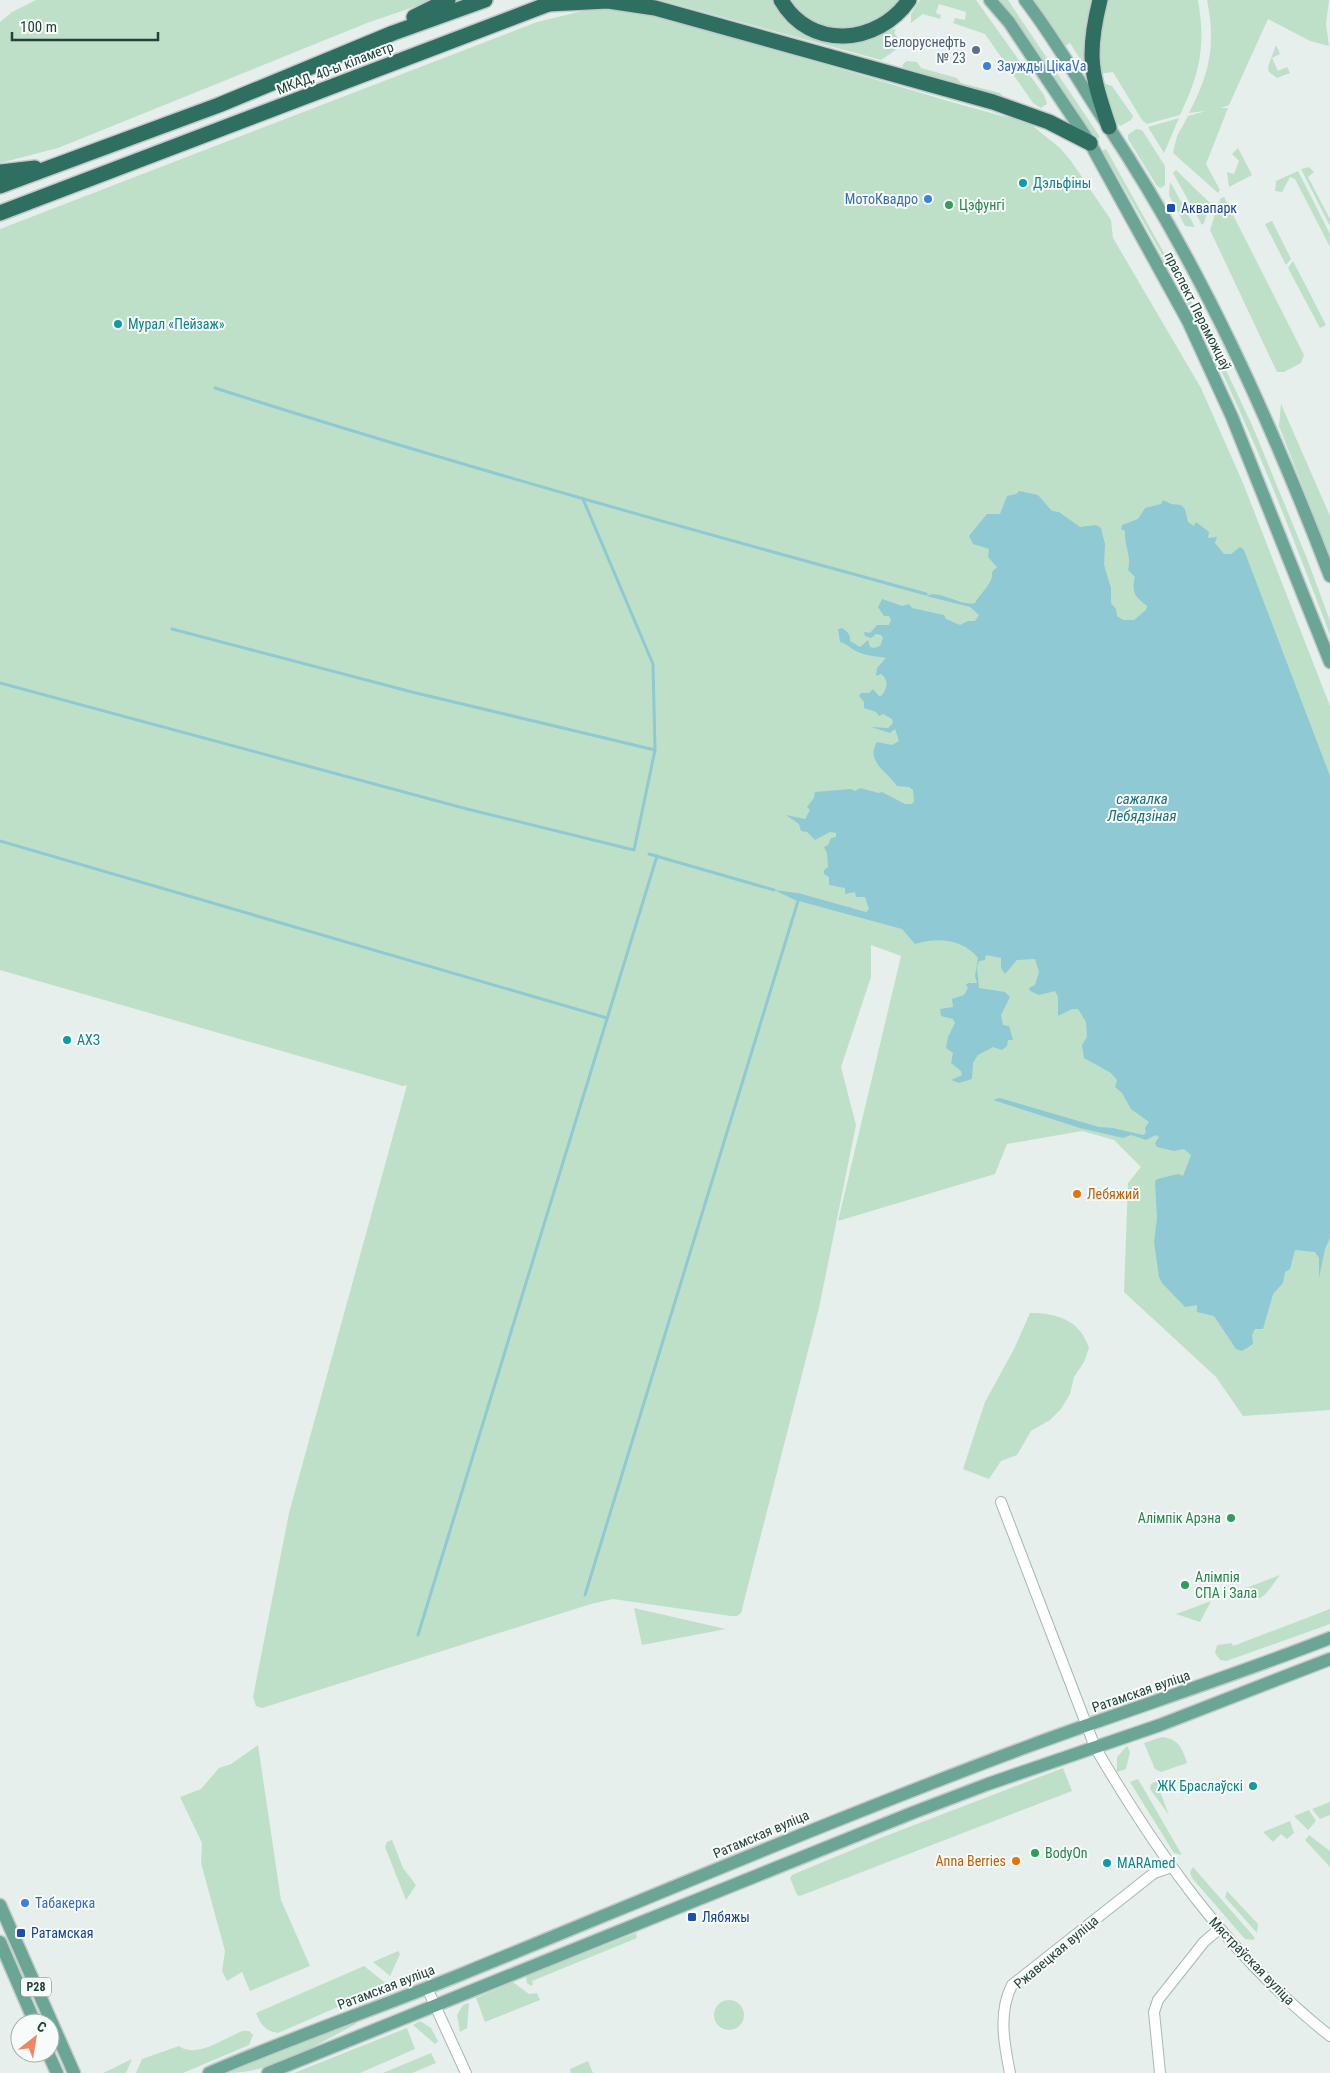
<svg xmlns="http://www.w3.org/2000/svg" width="1330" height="2073" font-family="'Roboto Condensed',sans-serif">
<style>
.green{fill:#bfe0c8}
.water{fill:#8ec9d4}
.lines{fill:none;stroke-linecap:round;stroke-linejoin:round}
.stream{stroke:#8ec9d4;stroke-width:3}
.minor-casing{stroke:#a8b8b2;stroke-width:12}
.major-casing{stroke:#c2cac8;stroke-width:15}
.highway-casing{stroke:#c2cac8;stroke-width:18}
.minor{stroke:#fff;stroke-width:10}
.major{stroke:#6aa596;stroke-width:12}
.highway{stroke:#2f6f62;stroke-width:15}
.service-dot{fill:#5c6f8a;stroke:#f7fbf9;stroke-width:2}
.shop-dot{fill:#3f7fe0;stroke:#f7fbf9;stroke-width:2}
.culture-dot{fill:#0f9aa8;stroke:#f7fbf9;stroke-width:2}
.leisure-dot{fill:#2e9e5b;stroke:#f7fbf9;stroke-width:2}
.transit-dot{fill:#1a4fb4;stroke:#f7fbf9;stroke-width:2}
.food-dot{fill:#e8710a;stroke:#f7fbf9;stroke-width:2}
.labels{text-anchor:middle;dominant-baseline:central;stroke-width:4;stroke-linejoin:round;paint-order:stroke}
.shield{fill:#f7fbf9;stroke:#637a73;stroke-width:1}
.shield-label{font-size:12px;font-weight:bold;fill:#24423a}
.service-label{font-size:14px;fill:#4e5e75;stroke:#f7fbf9;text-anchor:end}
.shop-label{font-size:14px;fill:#366cbe;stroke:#f7fbf9;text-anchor:start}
.street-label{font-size:14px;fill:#24423a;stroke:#f7fbf9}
.culture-label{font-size:14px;fill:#0d838f;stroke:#f7fbf9;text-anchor:start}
.leisure-label{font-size:14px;fill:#27864d;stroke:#f7fbf9;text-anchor:start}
.transit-label{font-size:14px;fill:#164399;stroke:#f7fbf9;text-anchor:start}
.food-label{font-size:14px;fill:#c56008;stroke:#f7fbf9;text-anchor:start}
.water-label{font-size:15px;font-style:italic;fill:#1c6f80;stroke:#f7fbf9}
</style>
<rect width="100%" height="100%" fill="#e6efeb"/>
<g class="green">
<path d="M36 0H440L431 1 367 23 58 148 0 163V22L12 12Z"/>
<path d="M660 0H775L841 42 871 39 888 30 896 29 894 33 899 39 892 43 894 47 899 45 900 47 881 60Z"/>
<path d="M789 0H899C872 38 816 39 789 0Z"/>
<path d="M920 0H976L1044 95 1047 104 1041 108 1033 103 985 34 953 23 955 18 965 20 966 12 939 4 936 13 941 15 940 19 923 14 911 23V14Z"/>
<path d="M997 0H1008L1100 137 1095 140Z"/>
<path d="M1031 0H1095L1086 68 1070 43 1064 47Z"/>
<path d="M1105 0H1198C1206 46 1200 73 1180 115L1147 124 1142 120 1113 72 1098 74 1096 50Z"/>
<path d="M1207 0H1329L1326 24 1329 46 1310 41 1268 19 1229 105 1221 108H1228L1206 164 1220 190 1218 193 1173 153 1177 136 1188 116 1206 111 1189 113C1210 73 1216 44 1207 0Z"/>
<path d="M595 8 641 10 955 103 1002 116 1034 120V127L1060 148 1071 161 1111 220 1113 238 1201 388 1243 483 1330 706V1410L1243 1416 1216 1377 1124 1292 1128 1183 1141 1167 1114 1140 1082 1131 1007 1144 995 1174 838 1221 901 956 871 945V977L841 1067 856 1125 819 1308 741 1613 737 1616H731L613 1599 591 1604 262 1708 256 1706 253 1697 289 1513 407 1085 403 1086 0 970V229L537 22Z"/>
<path d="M1276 45 1280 54 1272 58 1278 71 1287 67 1290 73 1277 78 1269 72 1268 67Z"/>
<path d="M907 61 917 62 921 68 957 78 961 83 1000 93 1004 99 902 71 903 64Z"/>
<path d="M1103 83 1112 86 1133 116 1131 120 1120 126 1118 124 1102 97Z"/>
<path d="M1179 118 1164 153 1148 127Z"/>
<path d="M1136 129 1142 130 1165 166V185L1161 188 1157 186 1128 139V135Z"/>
<path d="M1238 148 1252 175 1229 187 1227 172 1234 174 1239 161 1232 154Z"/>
<path d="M1106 149 1206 328 1252 425 1308 561 1330 621V635C1303 564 1276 492 1245 423 1204 329 1155 239 1102 151Z"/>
<path d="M1309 167 1314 172 1308 177 1330 219V226L1301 169Z"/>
<path d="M1176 170 1210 203 1204 223 1202 225 1173 173Z"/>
<path d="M1298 171 1330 234V247L1295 179 1290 177 1282 192 1275 191 1276 181Z"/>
<path d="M1170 182 1173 187 1195 227 1185 226 1169 195Z"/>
<path d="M1224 197 1304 355 1301 363 1284 372H1277L1210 230 1220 199Z"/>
<path d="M1272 221 1291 259 1286 265 1265 224Z"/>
<path d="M1293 261 1326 325 1320 328 1288 268Z"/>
<path d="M1281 404 1330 516V557L1279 426Z"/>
<path d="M1030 1313C1057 1313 1080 1320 1089 1348L1084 1362 1074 1377 1070 1394 1061 1409 1050 1420 1031 1431 1017 1455 1001 1461 989 1479 963 1469 985 1402 1014 1349Z"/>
<path d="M1280 1575C1260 1602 1263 1603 1230 1594Z"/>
<path d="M1211 1601 1200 1622 1176 1614Z"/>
<path d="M634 1608 726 1629 642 1645Z"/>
<path d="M1330 1609V1624L1319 1628 1226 1661 1220 1660 1215 1653 1217 1645 1232 1643 1233 1646Z"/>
<path d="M1162 1737C1179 1739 1182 1748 1187 1763L1161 1772 1155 1769 1144 1743Z"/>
<path d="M258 1745 281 1900 310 1966 250 1991 242 1972 227 1981 222 1971 225 1951 201 1863 202 1843 180 1797 201 1789 219 1768 231 1764Z"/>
<path d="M1127 1746 1130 1752 1126 1769 1117 1772V1757Z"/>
<path d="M1063 1768 1072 1791 800 1896 797 1895 790 1878 792 1875 883 1837Z"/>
<path d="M1138 1779 1182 1855 1174 1853 1130 1782Z"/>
<path d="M1156 1781 1169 1815 1150 1789 1151 1784Z"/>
<path d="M1330 1802V1815L1320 1819 1312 1809Z"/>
<path d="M1309 1810 1316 1821 1308 1830 1294 1816Z"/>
<path d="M1290 1821 1294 1833 1287 1839 1281 1834 1273 1842 1263 1832Z"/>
<path d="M1309 1835 1330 1851V1867L1305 1840Z"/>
<path d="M392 1840 403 1868 416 1885 406 1900 385 1847 387 1842Z"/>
<path d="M1193 1867 1255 1938 1253 1940 1245 1939 1192 1878 1190 1872Z"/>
<path d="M1227 1891 1258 1924 1257 1933 1225 1897Z"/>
<path d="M636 1933 637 1938 532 1981 533 1984 531 1986 527 1983 526 1977 529 1975Z"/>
<path d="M398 1951 400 1954 390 1976 373 1962Z"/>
<path d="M364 1966 388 1985 278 2033C265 2031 261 2025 256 2013Z"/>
<path d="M513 1982 529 1994 537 1993 540 2000 485 2022 476 1998Z"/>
<circle cx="729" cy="2015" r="15"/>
<path d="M469 2003 467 2028 460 2032 457 2015 463 2005Z"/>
<path d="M354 2021 356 2024C317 2044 273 2073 228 2073Z"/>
<path d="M420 2021 431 2028 438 2041 435 2044 413 2025Z"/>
<path d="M407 2028 415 2049 360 2073H294Z"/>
<path d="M242 2031H249L253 2035 249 2045 183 2073H136L142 2059 179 2046C196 2059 225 2038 242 2031Z"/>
<path d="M431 2053 436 2063 412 2073H383Z"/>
<path d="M132 2059 126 2073H103Z"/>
<path d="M588 2061 593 2073H571L570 2069Z"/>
</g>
<path class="water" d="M1019 491 1038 495 1052 511 1059 512 1080 527 1096 525 1101 528 1105 544 1104 565 1111 588V603L1116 609 1117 616 1123 620H1134L1146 610 1147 606C1135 596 1131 593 1135 577L1128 570C1132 556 1124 546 1125 531L1121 529 1122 525 1138 519 1145 508 1161 504 1163 500 1171 504 1181 505 1185 509 1188 522 1194 526 1196 522 1209 532 1208 538 1217 537 1215 543 1224 554H1231L1240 547 1244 550 1330 776V1238L1325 1249 1319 1278V1258L1315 1252 1295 1250 1290 1269 1285 1272 1283 1283 1273 1294 1263 1329H1255L1252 1335 1253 1344 1242 1351 1236 1349 1214 1316 1197 1312V1305L1185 1307 1162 1283 1159 1277 1154 1242 1157 1218 1155 1182 1157 1179 1178 1174 1183 1176 1191 1155 1184 1149 1174 1151 1157 1147 1155 1143 1159 1137 1156 1135 1146 1140 1131 1135 1123 1138 1080 1128 993 1100 1000 1098 1099 1127 1113 1128 1143 1135 1146 1133 1145 1128 1149 1122 1131 1109 1122 1093 1115 1087 1117 1080 1111 1073 1084 1058 1082 1045 1087 1037 1086 1022 1078 1009H1072L1058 1016V997L1055 991 1039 995 1030 991 1029 988 1035 985 1039 972 1035 959 1017 960 1005 974 1001 968V958L986 955 985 960 979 961 977 967 979 988 1005 992 1010 997 1001 1015 1003 1025 1009 1026 1013 1040H1008L1007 1046 1002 1050 993 1047 978 1055 973 1063 972 1079 959 1083 951 1080 962 1075 961 1071 951 1063 953 1053 946 1048 948 1037 955 1023 953 1019 941 1016 940 1009 953 1007 952 999 964 995 968 988 966 985 968 983H977L975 976 978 958C963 939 937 937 915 944L902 929 795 900 774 890 798 893 866 912 869 909 865 897H856L855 892 845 894V888L829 885V877L824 874V870L828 867 827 853 824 847 828 845 831 838 836 837V833L830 832 815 840 807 832 801 831 799 824 786 815 805 819 810 810 807 807 814 798 815 792 851 789 855 791 860 788 879 793 882 792 905 804H912L914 801 913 790 909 787 897 786C888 772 865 762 877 742L892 745 899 741 895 729 890 733 871 727 888 728 893 723 892 719 883 714 879 716 876 712 864 708V702L859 696 861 693H869L873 689 880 697C887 690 890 681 881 674L876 676 877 668 886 658C876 656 864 656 854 650 849 647 847 644 840 642L838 629 842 628C847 631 851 635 850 641L860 647 868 640 870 647 874 648 880 646 883 638 881 635 876 634 871 638 865 636 864 632 870 633 877 625H889L891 620 889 616H884L878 607 882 599 902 606 909 604 912 608 944 615 946 619 960 625 968 621H975L979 615 970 607 926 596C941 589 959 607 975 603 980 593 994 583 992 572L997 567 988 557 989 549 973 544 969 536 987 514H1000L1007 496 1016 494Z"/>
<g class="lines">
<g class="stream">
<path d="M215 388C450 463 688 529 926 594"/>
<path d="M172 629 412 692 655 750"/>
<path d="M0 683 467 809 634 850 655 750 653 664 583 499"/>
<path d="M0 841 607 1018"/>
<path d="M649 854 774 890"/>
<path d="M585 1595 798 901"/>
<path d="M418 1635 657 856"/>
</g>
<g class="minor-casing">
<g id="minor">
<path d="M1001 1502 1095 1747C1158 1855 1231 1958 1330 2036"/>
<path d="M427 1988 466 2073"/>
<path d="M1010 2073C1004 2044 998 2012 1012 1985L1154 1873 1172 1867"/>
<path d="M1160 2073 1154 2012 1158 2000 1204 1942 1219 1929"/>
</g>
</g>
<g class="major-casing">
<g id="major">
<path d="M990 0 1009 22 1090 143 1188 321 1232 417 1330 662"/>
<path d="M1025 0C1056 40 1080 84 1108 126 1201 266 1270 420 1330 576"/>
<path d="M0 1905 74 2073"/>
<path d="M0 1942 35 2023"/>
<path d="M48 2053 57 2073"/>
<path d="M209 2073C293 2037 378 2008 462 1974 651 1897 838 1817 1029 1746 1129 1709 1231 1677 1330 1638"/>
<path d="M268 2073 912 1813 988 1784 1160 1725 1330 1659"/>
</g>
</g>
<g class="highway-casing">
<g id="highway">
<path d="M781 0C810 51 878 45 909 0"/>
<path d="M1100 0C1086 56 1091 73 1109 127"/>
<path d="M548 4 608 1 655 8 993 102 1049 122 1090 143"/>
<path d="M414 17 448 0"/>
<path d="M0 172 35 168"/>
<path d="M0 186 219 105 393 33 485 0"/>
<path d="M0 213 559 0"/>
</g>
</g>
<use href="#minor" class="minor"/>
<use href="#major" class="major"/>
<use href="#highway" class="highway"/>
</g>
<circle class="service-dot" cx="976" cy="50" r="5"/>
<g class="shop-dot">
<circle cx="987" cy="66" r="5"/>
<circle cx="928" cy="199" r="5"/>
<circle cx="25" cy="1903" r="5"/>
</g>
<g class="culture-dot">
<circle cx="1023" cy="183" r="5"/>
<circle cx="118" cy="324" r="5"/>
<circle cx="67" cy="1040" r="5"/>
<circle cx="1253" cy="1786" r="5"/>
<circle cx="1107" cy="1863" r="5"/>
</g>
<g class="leisure-dot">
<circle cx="949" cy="205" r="5"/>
<circle cx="1231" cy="1518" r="5"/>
<circle cx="1185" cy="1585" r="5"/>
<circle cx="1035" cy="1853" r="5"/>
</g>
<g class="transit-dot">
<rect x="1166" y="203" width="10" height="10" rx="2.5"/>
<rect x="687" y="1912" width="10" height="10" rx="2.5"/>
<rect x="16" y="1928" width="10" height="10" rx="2.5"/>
</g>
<g class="food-dot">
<circle cx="1077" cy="1194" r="5"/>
<circle cx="1016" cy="1861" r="5"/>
</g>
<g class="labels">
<rect class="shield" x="21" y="1977.5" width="30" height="19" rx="4"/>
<g class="shield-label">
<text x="36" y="1987">Р28</text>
</g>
<g class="service-label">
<text x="966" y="42">Белоруснефть<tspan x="966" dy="16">№ 23</tspan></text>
</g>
<g class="shop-label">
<text x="997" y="66">Заужды ЦікаVа</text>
<text x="918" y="199" text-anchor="end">МотоКвадро</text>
<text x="35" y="1903">Табакерка</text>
</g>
<g class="street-label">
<text transform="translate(335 68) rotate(-21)">МКАД, 40-ы кіламетр</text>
<text transform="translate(1198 311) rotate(63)">праспект Пераможцаў</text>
<text transform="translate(1141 1691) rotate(-19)">Ратамская вуліца</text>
<text transform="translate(761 1834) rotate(-23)">Ратамская вуліца</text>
<text transform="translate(1056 1952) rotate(-40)">Ржавецкая вуліца</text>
<text transform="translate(1252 1961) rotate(46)">Мястраўская вуліца</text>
<text transform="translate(386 1987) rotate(-21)">Ратамская вуліца</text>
</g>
<g class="culture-label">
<text x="1033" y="183">Дэльфіны</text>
<text x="128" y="324">Мурал «Пейзаж»</text>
<text x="77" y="1040">АХЗ</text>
<text x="1243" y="1786" text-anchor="end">ЖК Браслаўскі</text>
<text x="1117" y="1863">MARAmed</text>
</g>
<g class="leisure-label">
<text x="959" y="205">Цэфунгі</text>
<text x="1221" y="1518" text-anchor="end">Алімпік Арэна</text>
<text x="1195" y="1577">Алімпія<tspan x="1195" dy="16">СПА і Зала</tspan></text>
<text x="1045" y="1853">BodyOn</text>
</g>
<g class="transit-label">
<text x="1181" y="208">Аквапарк</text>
<text x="702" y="1917">Лябяжы</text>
<text x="31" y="1933">Ратамская</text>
</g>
<g class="food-label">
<text x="1087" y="1194">Лебяжий</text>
<text x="1006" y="1861" text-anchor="end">Anna Berries</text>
</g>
<g class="water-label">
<text x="1142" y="799">сажалка<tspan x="1142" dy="17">Лебядзіная</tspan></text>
</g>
</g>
<g transform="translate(35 2038) rotate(31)"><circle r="24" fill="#f7fbf9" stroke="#a3b1ad"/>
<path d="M0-4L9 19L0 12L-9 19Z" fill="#f4845f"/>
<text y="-8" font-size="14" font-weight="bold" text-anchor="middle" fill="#24423a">С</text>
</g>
<path d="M12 32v8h146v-8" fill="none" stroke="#24423a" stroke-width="2.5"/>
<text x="20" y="32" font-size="15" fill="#24423a" stroke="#f7fbf9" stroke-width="4" paint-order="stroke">100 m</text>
</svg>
